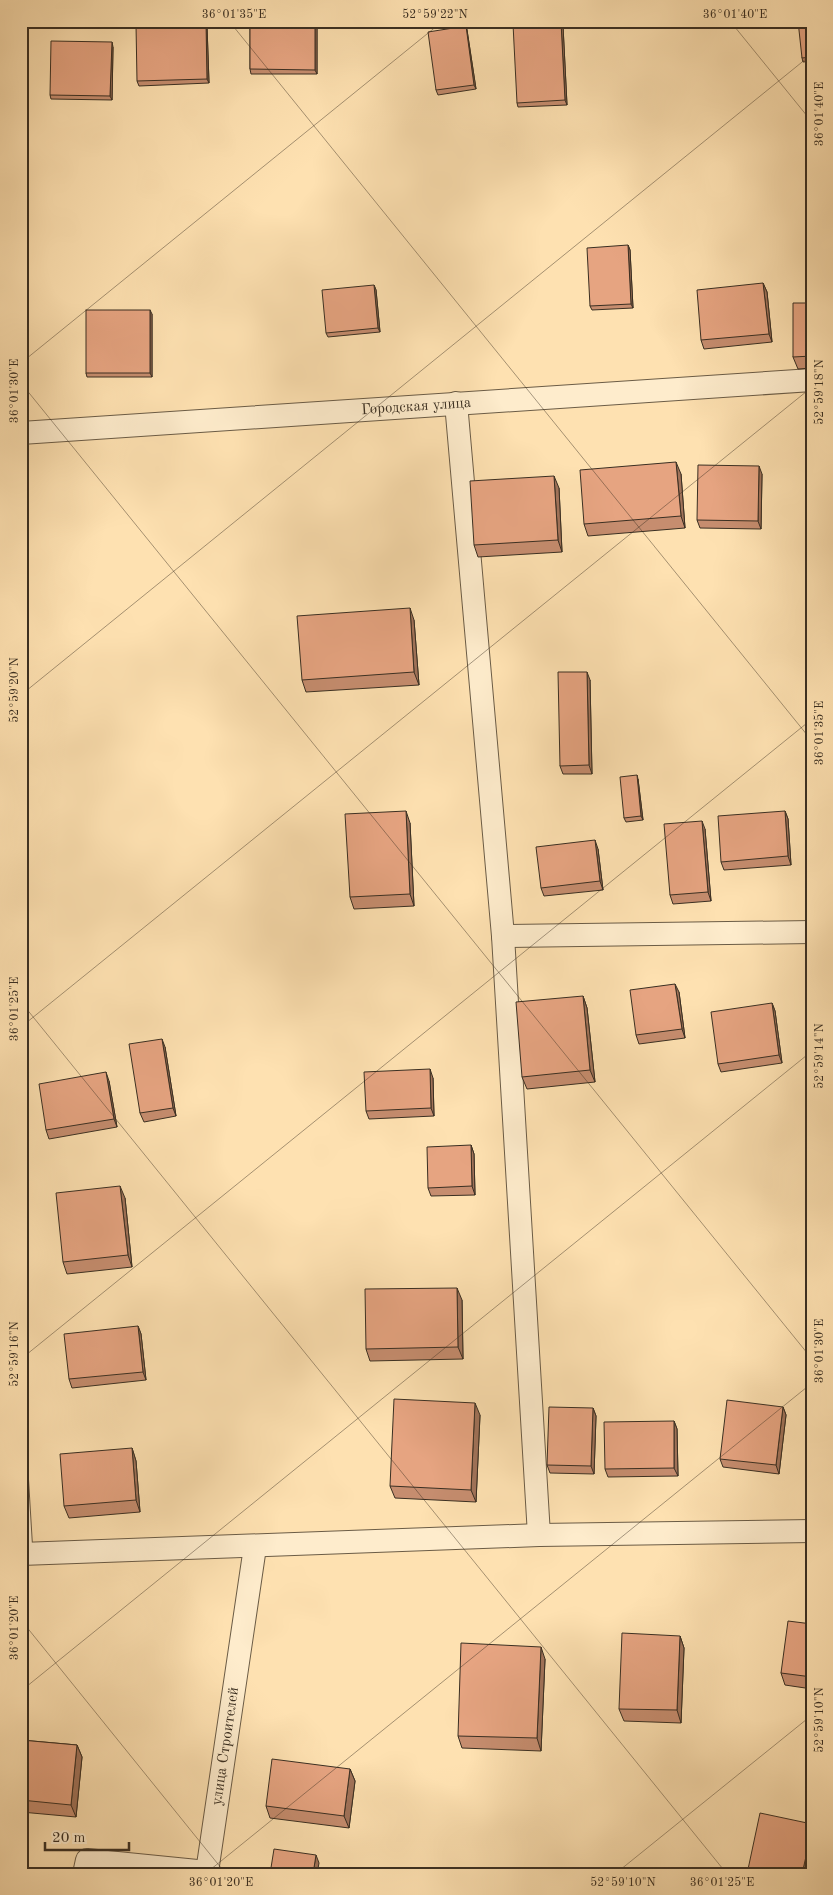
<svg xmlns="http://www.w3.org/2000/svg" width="833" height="1895" font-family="'Old Standard TT',serif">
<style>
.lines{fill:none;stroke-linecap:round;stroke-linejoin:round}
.service-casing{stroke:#6b5c46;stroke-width:13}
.minor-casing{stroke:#6b5c46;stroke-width:24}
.service{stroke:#feeccc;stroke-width:11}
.minor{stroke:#feeccc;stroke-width:22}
.wall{fill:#c68d6f;stroke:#3a2f22}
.shaded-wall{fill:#a1735a;stroke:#3a2f22}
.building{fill:#e6a481;stroke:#3a2f22}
.ticks{fill:none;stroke:#3a2f22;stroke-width:1;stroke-opacity:0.45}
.labels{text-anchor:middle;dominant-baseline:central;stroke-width:4.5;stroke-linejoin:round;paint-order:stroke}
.street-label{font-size:15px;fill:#3a2f22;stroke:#feeccc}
.neatline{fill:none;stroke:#3a2f22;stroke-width:2}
.ticks-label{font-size:12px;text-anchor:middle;fill:#3a2f22}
</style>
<rect width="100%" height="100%" fill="#fee1b1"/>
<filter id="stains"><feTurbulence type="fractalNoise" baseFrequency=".004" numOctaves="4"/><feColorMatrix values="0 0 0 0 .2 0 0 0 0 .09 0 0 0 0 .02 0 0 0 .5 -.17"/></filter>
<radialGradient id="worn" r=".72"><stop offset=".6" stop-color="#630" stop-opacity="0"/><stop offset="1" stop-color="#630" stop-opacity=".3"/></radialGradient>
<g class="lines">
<g class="service-casing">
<path id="service" d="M21 1455 27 1554"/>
</g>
<g class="minor-casing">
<g id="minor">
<path d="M456 403 503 936 539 1535"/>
<path id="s1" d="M21 433 812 380"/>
<path d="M503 936 812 932"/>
<path d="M21 1554 539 1535 812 1531"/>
<path id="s2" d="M84 1874 87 1860 207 1872 255 1547"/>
</g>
</g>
<use href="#service" class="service"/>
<use href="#minor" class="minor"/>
</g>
<g class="wall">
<path d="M250 21H317V74H251L250 69Z"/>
<path d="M812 21V61L803 62 802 58Z"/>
<path d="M206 22 207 26 209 83 139 86 137 81Z"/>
<path d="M466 26 467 30 476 89 438 95 436 90Z"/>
<path d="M563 26 567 105 518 107 517 103Z"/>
<path d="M113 47 112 100 51 99 50 95Z"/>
<path d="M628 245 630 250 633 308 592 310 590 306Z"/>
<path d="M763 283 767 292 772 342 704 349 701 340Z"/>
<path d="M374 285 376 290 380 332 328 337 326 333Z"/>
<path d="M812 303V368L798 369 793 357Z"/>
<path d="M152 314V377H87L86 373Z"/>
<path d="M681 474 685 528 588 536 584 524Z"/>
<path d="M762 474 761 529 700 528 697 520Z"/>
<path d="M559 488 562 552 478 557 474 545Z"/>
<path d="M414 620 419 685 306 692 302 680Z"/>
<path d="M590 680 592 774H563L560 766Z"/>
<path d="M638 779 643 820 626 822 624 818Z"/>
<path d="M785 811 788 819 791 865 724 870 721 862Z"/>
<path d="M410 823 414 906 354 909 350 897Z"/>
<path d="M705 829 711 901 673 904 670 895Z"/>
<path d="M598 849 603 890 544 896 541 888Z"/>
<path d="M679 992 685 1038 639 1044 636 1035Z"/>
<path d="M583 996 587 1008 595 1082 527 1089 522 1077Z"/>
<path d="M772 1003 775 1011 782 1063 721 1072 718 1064Z"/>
<path d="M165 1047 176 1116 144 1122 140 1113Z"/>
<path d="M433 1078 434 1116 369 1119 366 1111Z"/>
<path d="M109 1081 117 1127 49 1139 46 1130Z"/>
<path d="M471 1145 474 1154 475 1195 431 1196 428 1188Z"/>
<path d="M125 1198 132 1267 67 1274 63 1262Z"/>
<path d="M462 1300 463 1359 370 1361 366 1349Z"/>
<path d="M138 1326 141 1334 146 1380 72 1388 69 1379Z"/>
<path d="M783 1407 786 1415 779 1474 723 1467 720 1459Z"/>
<path d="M593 1408 596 1416 594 1474 550 1473 547 1465Z"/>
<path d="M480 1415 476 1502 395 1498 390 1486Z"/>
<path d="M674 1421 677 1429 678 1476 608 1477 605 1469Z"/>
<path d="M132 1448 136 1461 140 1512 69 1518 64 1506Z"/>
<path d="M812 1624V1689L785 1685 781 1673Z"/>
<path d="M680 1636 684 1648 681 1723 624 1721 619 1709Z"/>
<path d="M545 1659 541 1751 462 1748 458 1736Z"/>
<path d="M21 1740 77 1745 82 1757 76 1817 21 1812Z"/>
<path d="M350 1769 355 1781 349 1828 270 1818 266 1806Z"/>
</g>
<g class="shaded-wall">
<path d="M315 21H317V74L315 70Z"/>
<path d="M206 22 207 26 209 83 207 79Z"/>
<path d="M561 22 563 26 567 105 565 100Z"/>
<path d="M466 26 467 30 476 89 474 85Z"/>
<path d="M112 42 113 47 112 100 110 96Z"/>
<path d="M628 245 630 250 633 308 631 304Z"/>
<path d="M763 283 767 292 772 342 769 334Z"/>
<path d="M374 285 376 290 380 332 378 328Z"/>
<path d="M150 310 152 314V377L150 373Z"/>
<path d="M676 462 681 474 685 528 681 516Z"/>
<path d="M759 466 762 474 761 529 758 521Z"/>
<path d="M554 476 559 488 562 552 558 540Z"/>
<path d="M410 608 414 620 419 685 414 672Z"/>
<path d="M587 672 590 680 592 774 589 765Z"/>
<path d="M637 775 638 779 643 820 641 816Z"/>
<path d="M406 811 410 823 414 906 410 894Z"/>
<path d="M785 811 788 819 791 865 788 856Z"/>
<path d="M702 821 705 829 711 901 708 892Z"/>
<path d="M595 840 598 849 603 890 600 881Z"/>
<path d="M675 984 679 992 685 1038 682 1029Z"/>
<path d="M583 996 587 1008 595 1082 590 1070Z"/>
<path d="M772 1003 775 1011 782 1063 779 1055Z"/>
<path d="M162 1039 165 1047 176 1116 173 1108Z"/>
<path d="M430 1069 433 1078 434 1116 431 1108Z"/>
<path d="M106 1072 109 1081 117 1127 114 1119Z"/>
<path d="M471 1145 474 1154 475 1195 472 1186Z"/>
<path d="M120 1186 125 1198 132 1267 128 1255Z"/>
<path d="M457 1288 462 1300 463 1359 458 1347Z"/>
<path d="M138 1326 141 1334 146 1380 143 1372Z"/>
<path d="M475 1403 480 1415 476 1502 471 1490Z"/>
<path d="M783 1407 786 1415 779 1474 776 1465Z"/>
<path d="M593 1408 596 1416 594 1474 591 1466Z"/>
<path d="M674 1421 677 1429 678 1476 674 1468Z"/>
<path d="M132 1448 136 1461 140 1512 136 1500Z"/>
<path d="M680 1636 684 1648 681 1723 677 1710Z"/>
<path d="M541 1647 545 1659 541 1751 537 1738Z"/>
<path d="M77 1745 82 1757 76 1817 71 1805Z"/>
<path d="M350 1769 355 1781 349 1828 344 1816Z"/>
<path d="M812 1830V1862L809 1874H802Z"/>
<path d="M316 1855 319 1863 317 1874H313Z"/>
</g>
<g class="building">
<path d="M250 21H315V70L250 69Z"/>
<path d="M798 21H812V57L802 58Z"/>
<path d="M206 22 207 79 137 81 136 25Z"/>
<path d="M561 22 565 100 517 103 513 24Z"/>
<path d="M466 26 474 85 436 90 428 32Z"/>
<path d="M51 41 112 42 110 96 50 95Z"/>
<path d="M628 245 631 304 590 306 587 248Z"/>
<path d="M763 283 769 334 701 340 697 290Z"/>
<path d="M374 285 378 328 326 333 322 290Z"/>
<path d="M793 303H812V356L793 357Z"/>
<rect x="86" y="310" width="64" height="63"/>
<path d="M676 462 681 516 584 524 580 470Z"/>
<path d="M698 465 759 466 758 521 697 520Z"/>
<path d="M554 476 558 540 474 545 470 481Z"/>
<path d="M410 608 414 672 302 680 297 616Z"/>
<path d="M558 672H587L589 765 560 766Z"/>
<path d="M637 775 641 816 624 818 620 777Z"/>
<path d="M406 811 410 894 350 897 345 814Z"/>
<path d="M785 811 788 856 721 862 718 816Z"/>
<path d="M702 821 708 892 670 895 664 824Z"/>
<path d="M595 840 600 881 541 888 536 847Z"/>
<path d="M675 984 682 1029 636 1035 630 990Z"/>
<path d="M583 996 590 1070 522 1077 516 1002Z"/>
<path d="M772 1003 779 1055 718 1064 711 1012Z"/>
<path d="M162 1039 173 1108 140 1113 129 1044Z"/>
<path d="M430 1069 431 1108 366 1111 364 1072Z"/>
<path d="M106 1072 114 1119 46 1130 39 1084Z"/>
<path d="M471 1145 472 1186 428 1188 427 1147Z"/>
<path d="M120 1186 128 1255 63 1262 56 1193Z"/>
<path d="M457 1288 458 1347 366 1349 365 1289Z"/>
<path d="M138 1326 143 1372 69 1379 64 1334Z"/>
<path d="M394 1399 475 1403 471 1490 390 1486Z"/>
<path d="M727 1400 783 1407 776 1465 720 1459Z"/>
<path d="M549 1407 593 1408 591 1466 547 1465Z"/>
<path d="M674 1421V1468L605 1469 604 1422Z"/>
<path d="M132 1448 136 1500 64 1506 60 1454Z"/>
<path d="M788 1621 812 1624V1677L781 1673Z"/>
<path d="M622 1633 680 1636 677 1710 619 1709Z"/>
<path d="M461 1643 541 1647 537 1738 458 1736Z"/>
<path d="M21 1740 77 1745 71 1805 21 1800Z"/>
<path d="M272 1759 350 1769 344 1816 266 1806Z"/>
<path d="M760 1813 812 1824V1830L802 1874H747Z"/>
<path d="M274 1849 316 1855 313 1874H270Z"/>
</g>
<path class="ticks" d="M229 21 812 741M730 21 812 122M21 30 33 21M21 363 443 21M21 383 812 1359M21 695 812 54M21 1002 727 1874M21 1027 812 387M21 1359 812 719M21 1620 226 1874M21 1691 812 1051M205 1874 812 1383M615 1874 812 1715"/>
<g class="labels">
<g class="street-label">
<text stroke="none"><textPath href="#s1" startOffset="396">Городская улица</textPath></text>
<text stroke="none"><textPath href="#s2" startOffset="262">улица Строителей</textPath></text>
</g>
</g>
<rect width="833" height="1895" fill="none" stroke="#fee1b1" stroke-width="55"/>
<path d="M45 1842v8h84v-8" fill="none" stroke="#3a2f22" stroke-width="2.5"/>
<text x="52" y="1842" font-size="15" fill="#3a2f22" stroke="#feeccc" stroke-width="4" paint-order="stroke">20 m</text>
<rect x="28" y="28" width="778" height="1840" class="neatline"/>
<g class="ticks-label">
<text x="234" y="18">36°01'35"E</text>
<text x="435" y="18">52°59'22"N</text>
<text x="735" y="18">36°01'40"E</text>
<text transform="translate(819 114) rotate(-90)" y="4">36°01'40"E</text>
<text transform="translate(14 391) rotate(-90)" y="4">36°01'30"E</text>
<text transform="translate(819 392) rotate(-90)" y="4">52°59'18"N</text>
<text transform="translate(14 690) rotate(-90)" y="4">52°59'20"N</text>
<text transform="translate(819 733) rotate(-90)" y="4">36°01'35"E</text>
<text transform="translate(14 1009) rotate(-90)" y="4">36°01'25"E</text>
<text transform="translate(819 1056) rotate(-90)" y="4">52°59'14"N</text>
<text transform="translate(819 1351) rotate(-90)" y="4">36°01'30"E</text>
<text transform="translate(14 1354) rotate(-90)" y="4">52°59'16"N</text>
<text transform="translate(14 1628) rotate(-90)" y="4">36°01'20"E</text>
<text transform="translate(819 1720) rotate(-90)" y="4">52°59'10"N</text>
<text x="221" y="1886">36°01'20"E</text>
<text x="623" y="1886">52°59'10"N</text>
<text x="722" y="1886">36°01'25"E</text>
</g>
<rect width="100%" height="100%" filter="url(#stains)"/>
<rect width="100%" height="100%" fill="url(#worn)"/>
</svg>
